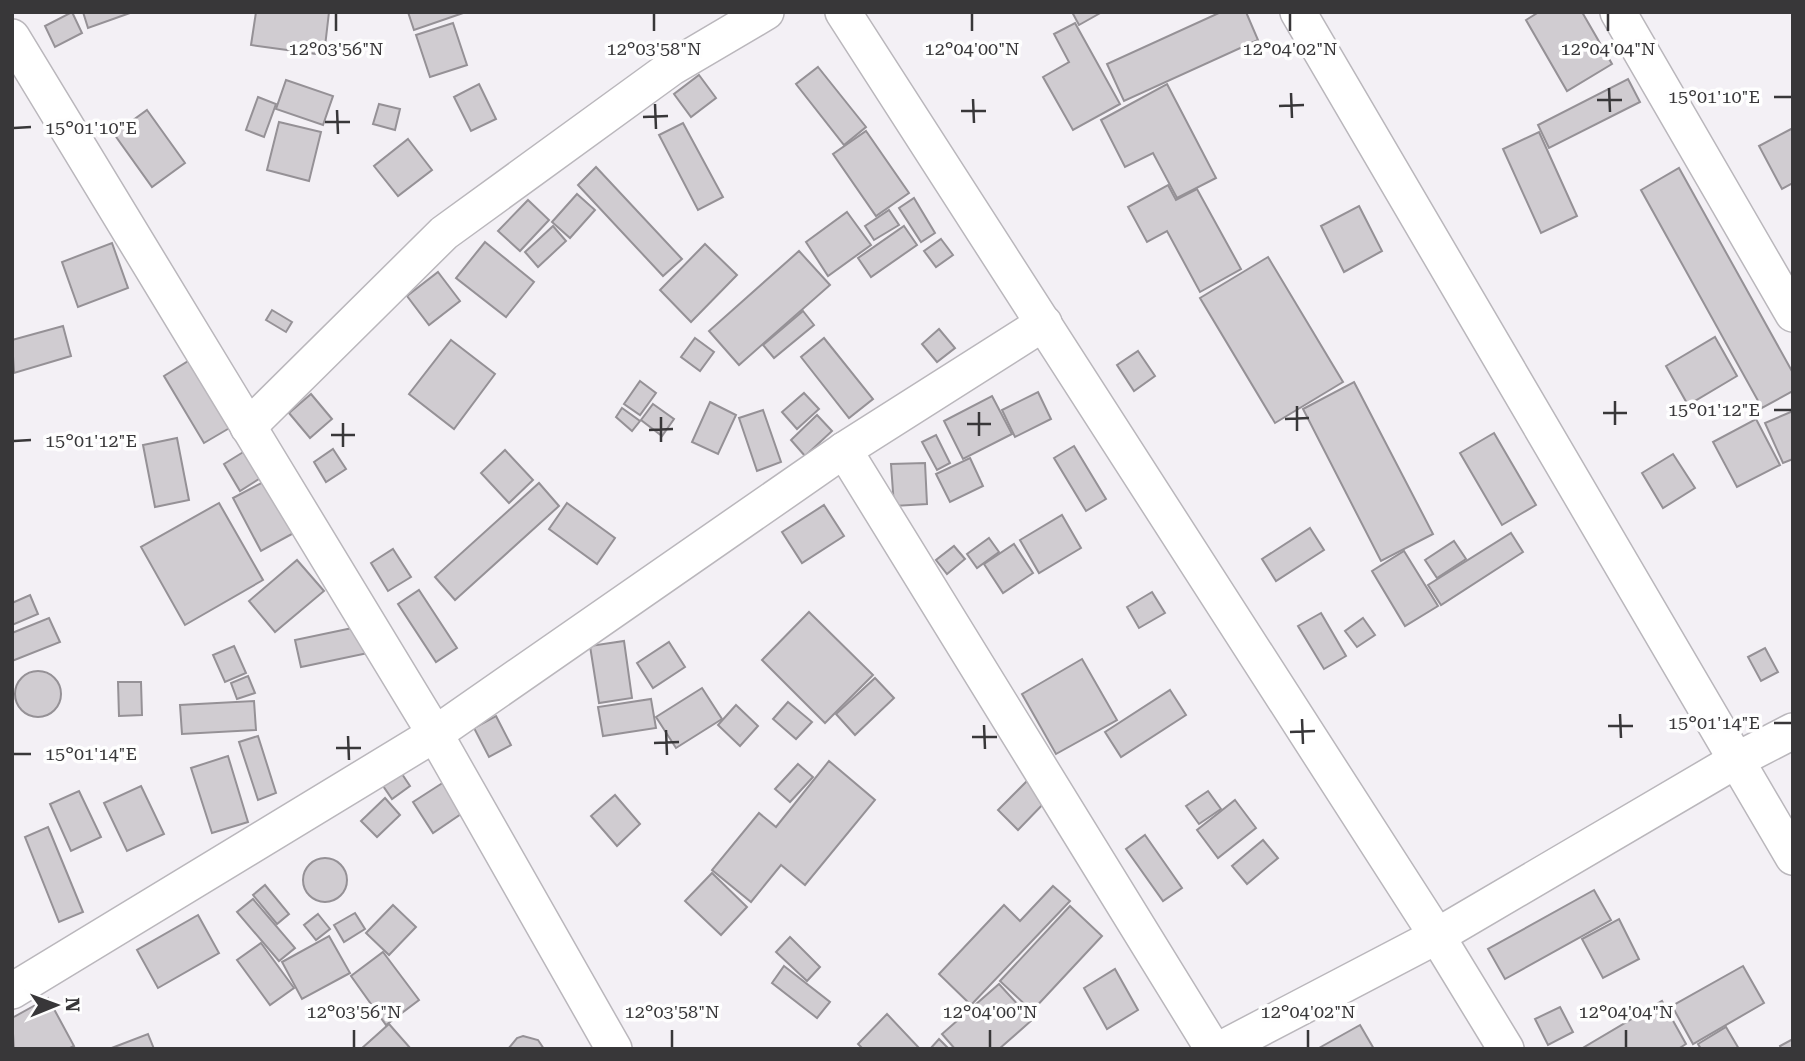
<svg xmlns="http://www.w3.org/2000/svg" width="1805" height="1061" font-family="'Roboto Serif',serif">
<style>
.building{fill:#d0ccd1;stroke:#959196;stroke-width:2}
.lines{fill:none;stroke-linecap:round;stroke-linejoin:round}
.minor-casing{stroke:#bab7bc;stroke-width:38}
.minor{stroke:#fff;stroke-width:35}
.ticks{fill:none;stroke:#383739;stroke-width:2.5}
.ticks-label{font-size:18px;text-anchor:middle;fill:#383739;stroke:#fefefe;stroke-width:7;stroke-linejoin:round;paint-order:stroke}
</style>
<rect width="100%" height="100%" fill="#f3f0f5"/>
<g class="building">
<path d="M72 12 82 33 55 47 45 26Z"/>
<path d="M83 12H130V13L88 28Z"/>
<path d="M256 12H329L324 55 251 45Z"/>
<path d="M408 12H466L414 30Z"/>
<path d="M1072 12H1102L1079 25Z"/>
<path d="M1221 12H1246L1258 40 1124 101 1107 64Z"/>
<path d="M1539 12H1582L1612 64 1567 91 1526 20Z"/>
<path d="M453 23 467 65 430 77 416 35Z"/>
<path d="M1075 23 1120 104 1073 130 1043 77 1069 62 1054 34Z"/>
<path d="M818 67 866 127 844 145 796 84Z"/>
<path d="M699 75 716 98 691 117 674 94Z"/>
<path d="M1628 79 1640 102 1549 148 1538 125Z"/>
<path d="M286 80 333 96 323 125 276 109Z"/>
<path d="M479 84 496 119 471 131 454 97Z"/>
<path d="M1167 84 1216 178 1177 198 1153 153 1125 167 1101 120Z"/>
<path d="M258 97 276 104 264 137 246 130Z"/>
<path d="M379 104 400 109 395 130 373 124Z"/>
<path d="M147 110 185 163 152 187 114 134Z"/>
<path d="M279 122 321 132 309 181 267 170Z"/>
<path d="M683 123 723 197 698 210 659 135Z"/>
<path d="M1793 128V183L1782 189 1759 146Z"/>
<path d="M866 131 909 193 876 216 833 154Z"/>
<path d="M1539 132 1577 216 1541 233 1503 149Z"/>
<path d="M408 139 432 170 398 196 374 166Z"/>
<path d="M596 167 682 259 663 276 578 185Z"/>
<path d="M1679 168 1793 373V391L1762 408 1641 190Z"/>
<path d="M1168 185 1176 200 1197 189 1241 269 1200 292 1167 231 1147 242 1128 207Z"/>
<path d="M577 194 595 210 570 238 552 222Z"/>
<path d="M914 198 935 233 921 242 899 208Z"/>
<path d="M528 200 549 220 520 251 498 231Z"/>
<path d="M1359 206 1382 251 1344 272 1321 226Z"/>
<path d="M889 210 899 225 874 240 865 226Z"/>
<path d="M847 212 871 245 828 276 806 242Z"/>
<path d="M553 226 566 241 538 267 525 252Z"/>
<path d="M904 226 917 245 871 277 858 258Z"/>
<path d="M941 239 953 255 936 267 924 251Z"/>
<path d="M485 242 534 282 506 317 456 278Z"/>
<path d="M112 243 128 288 78 307 62 262Z"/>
<path d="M705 244 737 275 691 322 660 290Z"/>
<path d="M799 251 830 285 739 365 709 331Z"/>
<path d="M1268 257 1343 382 1275 423 1200 298Z"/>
<path d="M438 272 460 301 429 325 407 296Z"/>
<path d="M272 310 292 322 286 332 266 320Z"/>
<path d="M803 311 814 325 774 358 763 345Z"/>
<path d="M63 326 71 356 14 373 12 340Z"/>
<path d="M939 329 955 348 937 362 922 344Z"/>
<path d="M1715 337 1737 376 1688 405 1666 366Z"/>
<path d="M695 338 714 352 700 371 681 357Z"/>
<path d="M824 338 873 399 849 418 801 357Z"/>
<path d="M451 340 495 374 454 429 409 394Z"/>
<path d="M1138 351 1155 376 1134 391 1117 365Z"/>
<path d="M198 355 238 423 204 443 164 376Z"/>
<path d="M640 381 656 393 640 415 624 404Z"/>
<path d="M1354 382 1433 534 1381 561 1303 409Z"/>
<path d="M1038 392 1051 419 1015 437 1002 410Z"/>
<path d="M804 393 819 409 797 429 782 412Z"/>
<path d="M311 394 332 419 310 438 289 413Z"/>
<path d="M992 396 1012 434 963 459 944 421Z"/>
<path d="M710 402 736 415 718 454 692 442Z"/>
<path d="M653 404 674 419 662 436 641 420Z"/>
<path d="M622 408 640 421 632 431 616 417Z"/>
<path d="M763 410 781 462 757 471 739 418Z"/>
<path d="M1793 411V459L1783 463 1765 423Z"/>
<path d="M817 415 832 431 805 456 791 440Z"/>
<path d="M1756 419 1780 465 1737 487 1713 442Z"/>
<path d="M1494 433 1536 505 1502 525 1460 453Z"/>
<path d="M936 435 950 463 937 470 922 442Z"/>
<path d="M177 438 189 500 155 507 143 445Z"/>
<path d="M253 446 270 472 240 491 224 464Z"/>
<path d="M1074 446 1106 499 1086 511 1054 458Z"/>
<path d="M333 449 346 469 326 482 314 462Z"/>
<path d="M505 450 533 480 509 503 481 473Z"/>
<path d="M1673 454 1695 488 1663 508 1642 473Z"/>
<path d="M970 458 983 486 950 502 936 474Z"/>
<path d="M925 463 927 504 894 506 891 464Z"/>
<path d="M273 477 301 529 261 551 233 498Z"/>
<path d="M539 483 559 506 455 600 435 577Z"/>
<path d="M219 503 263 580 185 625 141 547Z"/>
<path d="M567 503 615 538 597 564 549 529Z"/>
<path d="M824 505 844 536 802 563 782 532Z"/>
<path d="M1062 515 1081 548 1039 573 1020 540Z"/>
<path d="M1310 528 1324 550 1276 581 1262 559Z"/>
<path d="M1511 533 1523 552 1441 605 1428 585Z"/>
<path d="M989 538 999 552 977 568 967 554Z"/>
<path d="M1454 541 1466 559 1437 578 1425 560Z"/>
<path d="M1014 544 1033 573 1003 593 984 564Z"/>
<path d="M954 546 965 559 947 574 936 560Z"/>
<path d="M393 549 411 577 388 591 371 563Z"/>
<path d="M1404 551 1438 606 1405 626 1372 571Z"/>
<path d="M297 560 324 591 275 632 249 601Z"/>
<path d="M419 590 457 648 436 662 398 604Z"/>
<path d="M1152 592 1165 613 1139 628 1127 607Z"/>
<path d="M30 595 38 614 12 625V603Z"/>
<path d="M809 612 873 675 825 723 762 660Z"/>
<path d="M1321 613 1346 656 1324 669 1298 626Z"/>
<path d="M49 618 60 642 12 661V633Z"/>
<path d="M1363 618 1375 635 1357 647 1345 631Z"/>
<path d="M362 626 368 653 301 667 295 640Z"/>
<path d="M624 641 632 698 599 703 590 646Z"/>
<path d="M669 642 685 667 653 688 637 663Z"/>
<path d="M234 646 246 673 225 682 213 655Z"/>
<path d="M1765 648 1778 672 1761 681 1748 657Z"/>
<path d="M1082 659 1117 720 1056 754 1022 694Z"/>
<circle cx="38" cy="694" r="23"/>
<path d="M248 676 255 693 237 699 231 683Z"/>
<path d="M875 678 894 698 855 735 836 714Z"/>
<path d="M118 682H141L142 715 119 716Z"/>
<path d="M702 688 722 719 676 748 656 717Z"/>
<path d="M1170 690 1186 715 1121 757 1105 732Z"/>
<path d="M651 699 656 728 603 736 598 707Z"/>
<path d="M254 701 256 730 182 734 180 705Z"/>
<path d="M788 702 812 722 796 739 773 719Z"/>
<path d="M736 705 758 726 740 746 718 725Z"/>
<path d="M496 716 511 745 489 757 474 728Z"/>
<path d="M258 736 276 793 258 800 239 742Z"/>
<path d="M228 756 248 822 212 833 191 768Z"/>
<path d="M829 761 875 800 805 885 781 865 751 902 712 870 759 813 776 827Z"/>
<path d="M798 764 813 777 790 802 775 789Z"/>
<path d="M398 768 410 786 392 799 379 780Z"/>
<path d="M1029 779 1049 798 1018 830 998 810Z"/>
<path d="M444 782 464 812 433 833 413 802Z"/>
<path d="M141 786 164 834 127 851 104 803Z"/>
<path d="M79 791 101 837 71 851 50 804Z"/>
<path d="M1208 791 1221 809 1199 824 1186 806Z"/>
<path d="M615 795 640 824 617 846 591 816Z"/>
<path d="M385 798 400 815 377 837 361 821Z"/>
<path d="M1235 800 1256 828 1218 858 1197 830Z"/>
<path d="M48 827 83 912 59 922 25 837Z"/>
<path d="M1145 835 1182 888 1163 901 1126 849Z"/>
<path d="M1263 840 1278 858 1247 884 1232 866Z"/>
<circle cx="325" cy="880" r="22"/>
<path d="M712 873 747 907 721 935 685 901Z"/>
<path d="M265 885 289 914 277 924 253 895Z"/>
<path d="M1053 886 1070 901 971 1005 939 974 1004 905 1020 921Z"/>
<path d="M1594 890 1611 920 1505 979 1488 949Z"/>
<path d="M253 899 295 948 279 961 237 912Z"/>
<path d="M393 905 416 927 389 955 366 933Z"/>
<path d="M1070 906 1102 936 1032 1011 1000 981Z"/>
<path d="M355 913 365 929 344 942 334 925Z"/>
<path d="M318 914 330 929 316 940 304 925Z"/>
<path d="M198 915 219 953 158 988 137 950Z"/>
<path d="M1619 919 1639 959 1603 978 1582 939Z"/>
<path d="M329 936 350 973 302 999 282 962Z"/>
<path d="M790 937 820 967 807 981 776 952Z"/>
<path d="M261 943 294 988 270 1005 237 960Z"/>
<path d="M383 952 419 1000 386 1025 351 976Z"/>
<path d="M784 966 830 1002 817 1018 772 983Z"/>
<path d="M1743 966 1764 1003 1693 1044 1672 1006Z"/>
<path d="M1115 969 1138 1010 1107 1029 1084 988Z"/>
<path d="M999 984 1032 1020 999 1049H955L942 1034Z"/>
<path d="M48 998 74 1046 68 1049H14L12 1018Z"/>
<path d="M1662 1001 1686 1044 1678 1049H1581Z"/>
<path d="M1560 1007 1573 1032 1548 1045 1535 1019Z"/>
<path d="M887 1014 920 1049H863L858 1044Z"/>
<path d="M389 1024 411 1049H361Z"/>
<path d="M1360 1025 1374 1049H1319V1048Z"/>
<path d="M1726 1027 1739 1049H1701L1698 1044Z"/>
<path d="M148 1034 154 1049H109Z"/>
<path d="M523 1036 538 1040 544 1049H508L517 1038Z"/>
<path d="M939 1039 949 1049H930Z"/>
<path d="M1793 1039V1049H1781L1780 1046Z"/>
</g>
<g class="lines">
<g class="minor-casing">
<g id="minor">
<path d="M843 12 1437 936 1506 1049"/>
<path d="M1298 12 1793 857"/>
<path d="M1618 12 1793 314"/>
<path d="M12 37 435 734 614 1049"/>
<path d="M248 427 444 233 671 68 766 12"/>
<path d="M844 450 1213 1049"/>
<path d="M12 991 435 734 844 450 1044 323"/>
<path d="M1221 1049 1437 936 1735 761 1793 731"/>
</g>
</g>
<use href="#minor" class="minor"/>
</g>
<path class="ticks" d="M336 14V31M654 14V31M972 14V31M1290 14V31M1608 14V31M1609 88 1610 112M1291 93 1292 118M1774 97H1791M973 99 974 123M1597 100H1622M655 104 656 129M1279 106 1304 105M337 110 338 134M961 111H986M643 117 668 116M325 122H350M14 128 31 127M1615 401V425M1297 406V431M1774 410H1791M979 412V436M1603 413H1627M661 417V442M1285 419 1309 418M343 423V447M967 424H991M649 430 673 429M331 435H355M14 441 31 440M1620 714 1621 738M1302 719 1303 744M1774 723H1791M984 725 985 749M1608 726H1633M666 730 667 755M1290 732 1315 731M348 736 349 760M972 737H997M654 743 679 742M336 748H361M14 754H31M354 1030V1047M672 1030V1047M990 1030V1047M1308 1030V1047M1626 1030V1047"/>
<g class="ticks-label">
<text x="336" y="55">12°03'56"N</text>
<text x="654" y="55">12°03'58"N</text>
<text x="972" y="55">12°04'00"N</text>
<text x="1290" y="55">12°04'02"N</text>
<text x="1608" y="55">12°04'04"N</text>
<text x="1714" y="103">15°01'10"E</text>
<text x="91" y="134">15°01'10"E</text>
<text x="1714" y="416">15°01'12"E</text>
<text x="91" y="447">15°01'12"E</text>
<text x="1714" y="729">15°01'14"E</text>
<text x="91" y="760">15°01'14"E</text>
<text x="354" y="1018">12°03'56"N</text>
<text x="672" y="1018">12°03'58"N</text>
<text x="990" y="1018">12°04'00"N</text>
<text x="1308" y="1018">12°04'02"N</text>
<text x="1626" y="1018">12°04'04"N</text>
</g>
<rect width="1805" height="1061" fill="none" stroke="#383739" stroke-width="28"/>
<g transform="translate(56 1005) rotate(89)" stroke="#fefefe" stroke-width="5" paint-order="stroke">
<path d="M0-5L12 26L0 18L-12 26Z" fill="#383739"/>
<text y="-10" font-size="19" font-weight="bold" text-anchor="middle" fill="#383739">N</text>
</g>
</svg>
